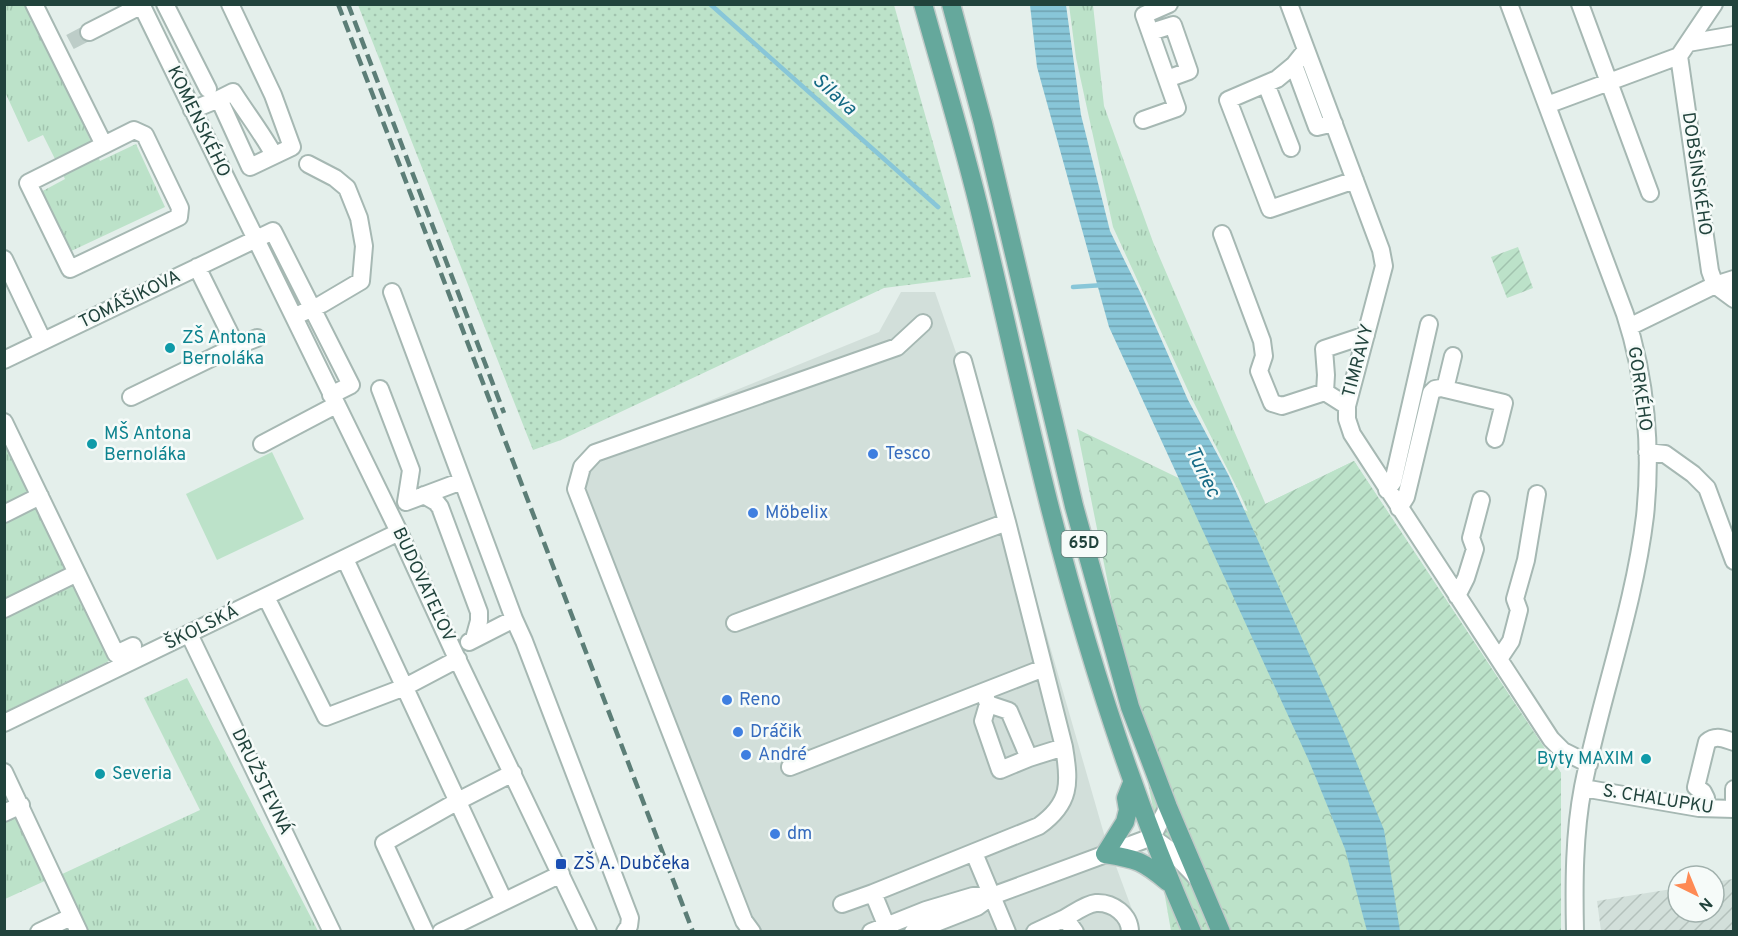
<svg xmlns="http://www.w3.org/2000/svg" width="1738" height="936" font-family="Overpass,sans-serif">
	<defs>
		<pattern id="industrial-furrows" width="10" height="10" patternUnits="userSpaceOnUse" patternTransform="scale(1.5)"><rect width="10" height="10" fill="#d2dfda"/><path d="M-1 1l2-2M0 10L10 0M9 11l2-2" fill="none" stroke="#b4c1bc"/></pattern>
		<pattern id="grass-dots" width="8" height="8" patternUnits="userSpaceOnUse" patternTransform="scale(1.5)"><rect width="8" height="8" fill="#bce2c9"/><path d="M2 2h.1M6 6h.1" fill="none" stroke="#a1c3ae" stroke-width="1.8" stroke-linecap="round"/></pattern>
		<pattern id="forest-crowns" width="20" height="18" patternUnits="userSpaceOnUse" patternTransform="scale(1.5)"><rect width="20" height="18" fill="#bce2c9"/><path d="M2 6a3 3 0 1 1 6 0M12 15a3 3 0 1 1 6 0" fill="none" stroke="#a1c3ae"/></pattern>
		<pattern id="park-tufts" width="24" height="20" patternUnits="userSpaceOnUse" patternTransform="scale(1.5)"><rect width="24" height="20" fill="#bce2c9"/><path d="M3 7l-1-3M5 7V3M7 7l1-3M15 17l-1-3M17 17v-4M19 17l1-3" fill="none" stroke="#a1c3ae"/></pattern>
		<pattern id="garden-furrows" width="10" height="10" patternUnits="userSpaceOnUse" patternTransform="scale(1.5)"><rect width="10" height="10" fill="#bce2c9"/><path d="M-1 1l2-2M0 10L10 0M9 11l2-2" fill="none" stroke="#a1c3ae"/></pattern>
		<pattern id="water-rules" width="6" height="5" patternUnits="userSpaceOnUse" patternTransform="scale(1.5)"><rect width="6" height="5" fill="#88c6d8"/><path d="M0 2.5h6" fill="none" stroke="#6fa2b0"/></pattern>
	</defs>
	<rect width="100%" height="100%" fill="#e4efeb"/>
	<!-- built -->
	<path fill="#d2dfda" d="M901,292H935L1011,511L1104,834L1140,931H742L574,465L593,448L879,332Z"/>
	<!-- industrial -->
	<path fill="url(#industrial-furrows)" d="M1733,879V931H1601L1597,901L1678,888V912H1714V882Z"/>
	<!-- grass -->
	<path fill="url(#grass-dots)" d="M358,5H894L971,277L884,288L561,440L533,450Z"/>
	<!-- forest -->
	<path fill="url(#forest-crowns)" d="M1077,429L1249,512L1354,461L1561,773V931H1171L1152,822L1153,808Z"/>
	<!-- park -->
	<path fill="url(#park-tufts)" d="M4,5H28L100,161L136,144L165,207L67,253L39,193L65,179L43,135L28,142L5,92Z
		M1069,5H1093L1104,106L1153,242L1293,568L1380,751L1400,931L1384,830L1372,789L1239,492L1191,397L1113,227L1076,58Z
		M4,441L109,661L5,712H4Z
		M187,678L318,931H87L60,875L200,810L144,698Z
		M16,816L47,880L5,899L4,821Z"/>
	<!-- garden -->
	<path fill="url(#garden-furrows)" d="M1518,247L1533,288L1507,298L1491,257Z
		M1354,461L1561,773V931H1400L1383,830L1249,512Z"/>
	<!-- pitch -->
	<path fill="#bce2c9" d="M272,452L304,519L217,560L186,494Z"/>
	<!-- water -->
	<path fill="url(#water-rules)" d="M1030,5H1066L1081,115L1110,231L1143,298L1188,400L1229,476L1345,734L1384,830L1400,931H1367L1345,849L1309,761L1109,327L1037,67Z"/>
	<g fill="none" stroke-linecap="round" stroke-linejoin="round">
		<!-- stream -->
		<path stroke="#88c6d8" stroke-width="4.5" d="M710,4L938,207
			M1073,287L1104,285"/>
		<!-- minor-tunnel -->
		<path stroke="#bdcdc8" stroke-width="16" stroke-dasharray="16 8" stroke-linecap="butt" d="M70,42L89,32"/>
		<!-- minor casing -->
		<g stroke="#a6b8b3" stroke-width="20">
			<path id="minor" d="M34,4L104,145
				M141,4L399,532L453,650L588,932
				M165,4L208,89
				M1289,4L1381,250L1384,266L1347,406V419L1352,434L1551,739L1563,751L1589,764
				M1509,4L1625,314C1646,378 1652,450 1645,516C1634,608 1601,696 1583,787C1574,834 1574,883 1575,932
				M1580,4L1650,193
				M1714,4L1679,56L1710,271L1715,285L1734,299
				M89,32L142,5
				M1151,32L1173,25L1189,71L1167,79
				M1688,43L1734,35
				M1306,50L1294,65L1277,79L1228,100L1270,209L1355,180
				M1294,65L1317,127L1334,123
				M1266,84L1291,148
				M219,99L233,92C247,114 262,133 274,155
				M1547,105L1679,56
				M192,110L219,99L250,167L292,147L273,95L230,4
				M1143,120L1177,108L1144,15L1169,4
				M134,130L145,135L180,208L179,217L70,269L28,183Z
				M1222,234L1262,341L1264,356L1259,371L1272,403L1282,406L1325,392L1347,406
				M4,259L43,341
				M392,292L514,619L524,641L630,918L629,926L625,932
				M302,313L322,304L361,281L364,246L359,218L347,188L335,178L308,164
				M1629,327L1715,285L1734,279
				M236,346L257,338
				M4,360L273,231L351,385L331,395
				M963,361L1007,522
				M380,389L411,470L406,502L462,481
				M1445,389L1453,356
				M1325,392L1326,375L1324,349L1366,335
				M131,397L236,346L197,267
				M4,422L116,654L133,646
				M262,444L336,405
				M1647,452L1665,454L1693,474L1707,488L1734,561
				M1387,490L1393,482L1429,324
				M424,495L436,502L440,507L479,612V621L474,639
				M1399,508L1406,497L1431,393L1435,389L1441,388L1504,403L1495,439
				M4,514L40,496
				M345,559L504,901
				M1457,596L1466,578L1475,549L1471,538L1481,500
				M266,597L326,717L405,687L458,659
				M4,609L77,573
				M735,623L1007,522L1064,747C1070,783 1071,803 1039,826L873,893
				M189,634L332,932
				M469,642L514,619
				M1499,659L1511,641L1519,610L1515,599L1526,560L1537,494
				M984,692L988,704L983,721L1000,770L1029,758L1064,747
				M988,704L1009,711L1029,758
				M4,723L399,532
				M790,767L1044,668
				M4,772L79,932
				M1583,788L1699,808L1734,809
				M1734,789V801
				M1704,808L1706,798L1703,792L1696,787L1707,742C1716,734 1724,739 1734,742
				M4,813L21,805
				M1152,837L1170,850L1198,879
				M1152,837L1168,807
				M974,853L1007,932
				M842,904L873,893L889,932
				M1065,918C1074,913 1086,904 1096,903C1113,902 1130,915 1130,932
				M39,932L71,917
				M425,932L384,843L458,801L513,773
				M441,932L561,874
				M752,932L744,921L576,489L582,467L595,453L897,347L923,323
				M871,932L926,910L973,896H992
				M913,932L977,907L992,896L1152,837
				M1035,932L1065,918L1075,932"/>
		</g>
		<!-- major casing -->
		<g stroke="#c1cac8" stroke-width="21">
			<path id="major" d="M923,4C943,76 965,148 982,220C1005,316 1026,413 1050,508C1087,653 1132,795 1192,932
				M951,4L983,123L1074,506L1130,707L1168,807L1221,932
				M1132,783L1126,798L1128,810L1125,822L1105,854C1137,859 1143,861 1168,882"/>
		</g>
		<!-- minor -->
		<use href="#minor" stroke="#fff" stroke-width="16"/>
		<!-- major -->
		<use href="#major" stroke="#65a89c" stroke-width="18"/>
		<!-- rail -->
		<path stroke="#5c7e77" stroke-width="4.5" stroke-dasharray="12 6" stroke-linecap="butt" d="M338,4L693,932
			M348,4L504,413"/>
	</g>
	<!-- markers -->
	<g fill="#0f9aa8" stroke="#f6fbf9" stroke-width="2">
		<circle cx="170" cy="348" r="6"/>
		<circle cx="92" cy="444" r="6"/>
		<circle cx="1646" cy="759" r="6"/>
		<circle cx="100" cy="774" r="6"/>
	</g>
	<g fill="#3f7fe0" stroke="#f6fbf9" stroke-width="2">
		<circle cx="873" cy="454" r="6"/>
		<circle cx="753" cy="513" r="6"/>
		<circle cx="727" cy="700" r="6"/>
		<circle cx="738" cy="732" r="6"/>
		<circle cx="746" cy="755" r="6"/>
		<circle cx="775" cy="834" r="6"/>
	</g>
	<rect fill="#1a4fb4" stroke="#f6fbf9" stroke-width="2" x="555" y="858" width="12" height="12" rx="3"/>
	<g text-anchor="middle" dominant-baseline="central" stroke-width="5" stroke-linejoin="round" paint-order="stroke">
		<!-- shield labels -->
		<rect fill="#f6fbf9" stroke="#617a75" stroke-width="1.5" x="1061.5" y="531" width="45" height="26" rx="4.5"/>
		<g font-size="16" font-weight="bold" fill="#21433c">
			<text x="1084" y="544">65D</text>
		</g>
		<!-- street labels -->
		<g font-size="18" fill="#21433c" stroke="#f6fbf9">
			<text transform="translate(198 122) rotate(64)">KOMENSKÉHO</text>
			<text transform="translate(1696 174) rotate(82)">DOBŠINSKÉHO</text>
			<text transform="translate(130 300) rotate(-26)">TOMÁŠIKOVA</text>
			<text transform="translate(1359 361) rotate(-75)">TIMRAVY</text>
			<text transform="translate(1639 389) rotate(82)">GORKÉHO</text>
			<text transform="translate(423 585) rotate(65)">BUDOVATEĽOV</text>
			<text transform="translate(202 628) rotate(-26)">ŠKOLSKÁ</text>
			<text transform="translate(261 782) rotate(64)">DRUŽSTEVNÁ</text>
			<text transform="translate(1658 800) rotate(9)">S. CHALUPKU</text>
		</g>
		<!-- culture labels -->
		<g font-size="18" fill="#0d838f" stroke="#f6fbf9" text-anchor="start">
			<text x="182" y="338">ZŠ Antona<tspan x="182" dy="21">Bernoláka</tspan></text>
			<text x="104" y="434">MŠ Antona<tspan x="104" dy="21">Bernoláka</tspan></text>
			<text x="1634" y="759" text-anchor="end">Byty MAXIM</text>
			<text x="112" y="774">Severia</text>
		</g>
		<!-- shop labels -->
		<g font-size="18" fill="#366cbe" stroke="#f6fbf9" text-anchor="start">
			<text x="885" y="454">Tesco</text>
			<text x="765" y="513">Möbelix</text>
			<text x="739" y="700">Reno</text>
			<text x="750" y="732">Dráčik</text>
			<text x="758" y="755">André</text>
			<text x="787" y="834">dm</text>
		</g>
		<!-- transit labels -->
		<g font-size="18" fill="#164399" stroke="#f6fbf9" text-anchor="start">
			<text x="573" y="864">ZŠ A. Dubčeka</text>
		</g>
		<!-- water labels -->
		<g font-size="20" font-style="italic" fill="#156a85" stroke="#f6fbf9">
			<text transform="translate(834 95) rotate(42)">Silava</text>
			<text transform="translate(1202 472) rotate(64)">Turiec</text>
		</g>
	</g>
	<!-- border -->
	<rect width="1738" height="936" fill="none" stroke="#21433c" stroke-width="12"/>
	<!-- north arrow -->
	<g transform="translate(1696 894) rotate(137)"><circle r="28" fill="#f6fbf9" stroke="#a1b1ad" stroke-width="1.5"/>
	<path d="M0-4.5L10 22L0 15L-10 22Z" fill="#fe8a54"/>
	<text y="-9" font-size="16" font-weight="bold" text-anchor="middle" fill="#21433c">N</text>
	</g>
</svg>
